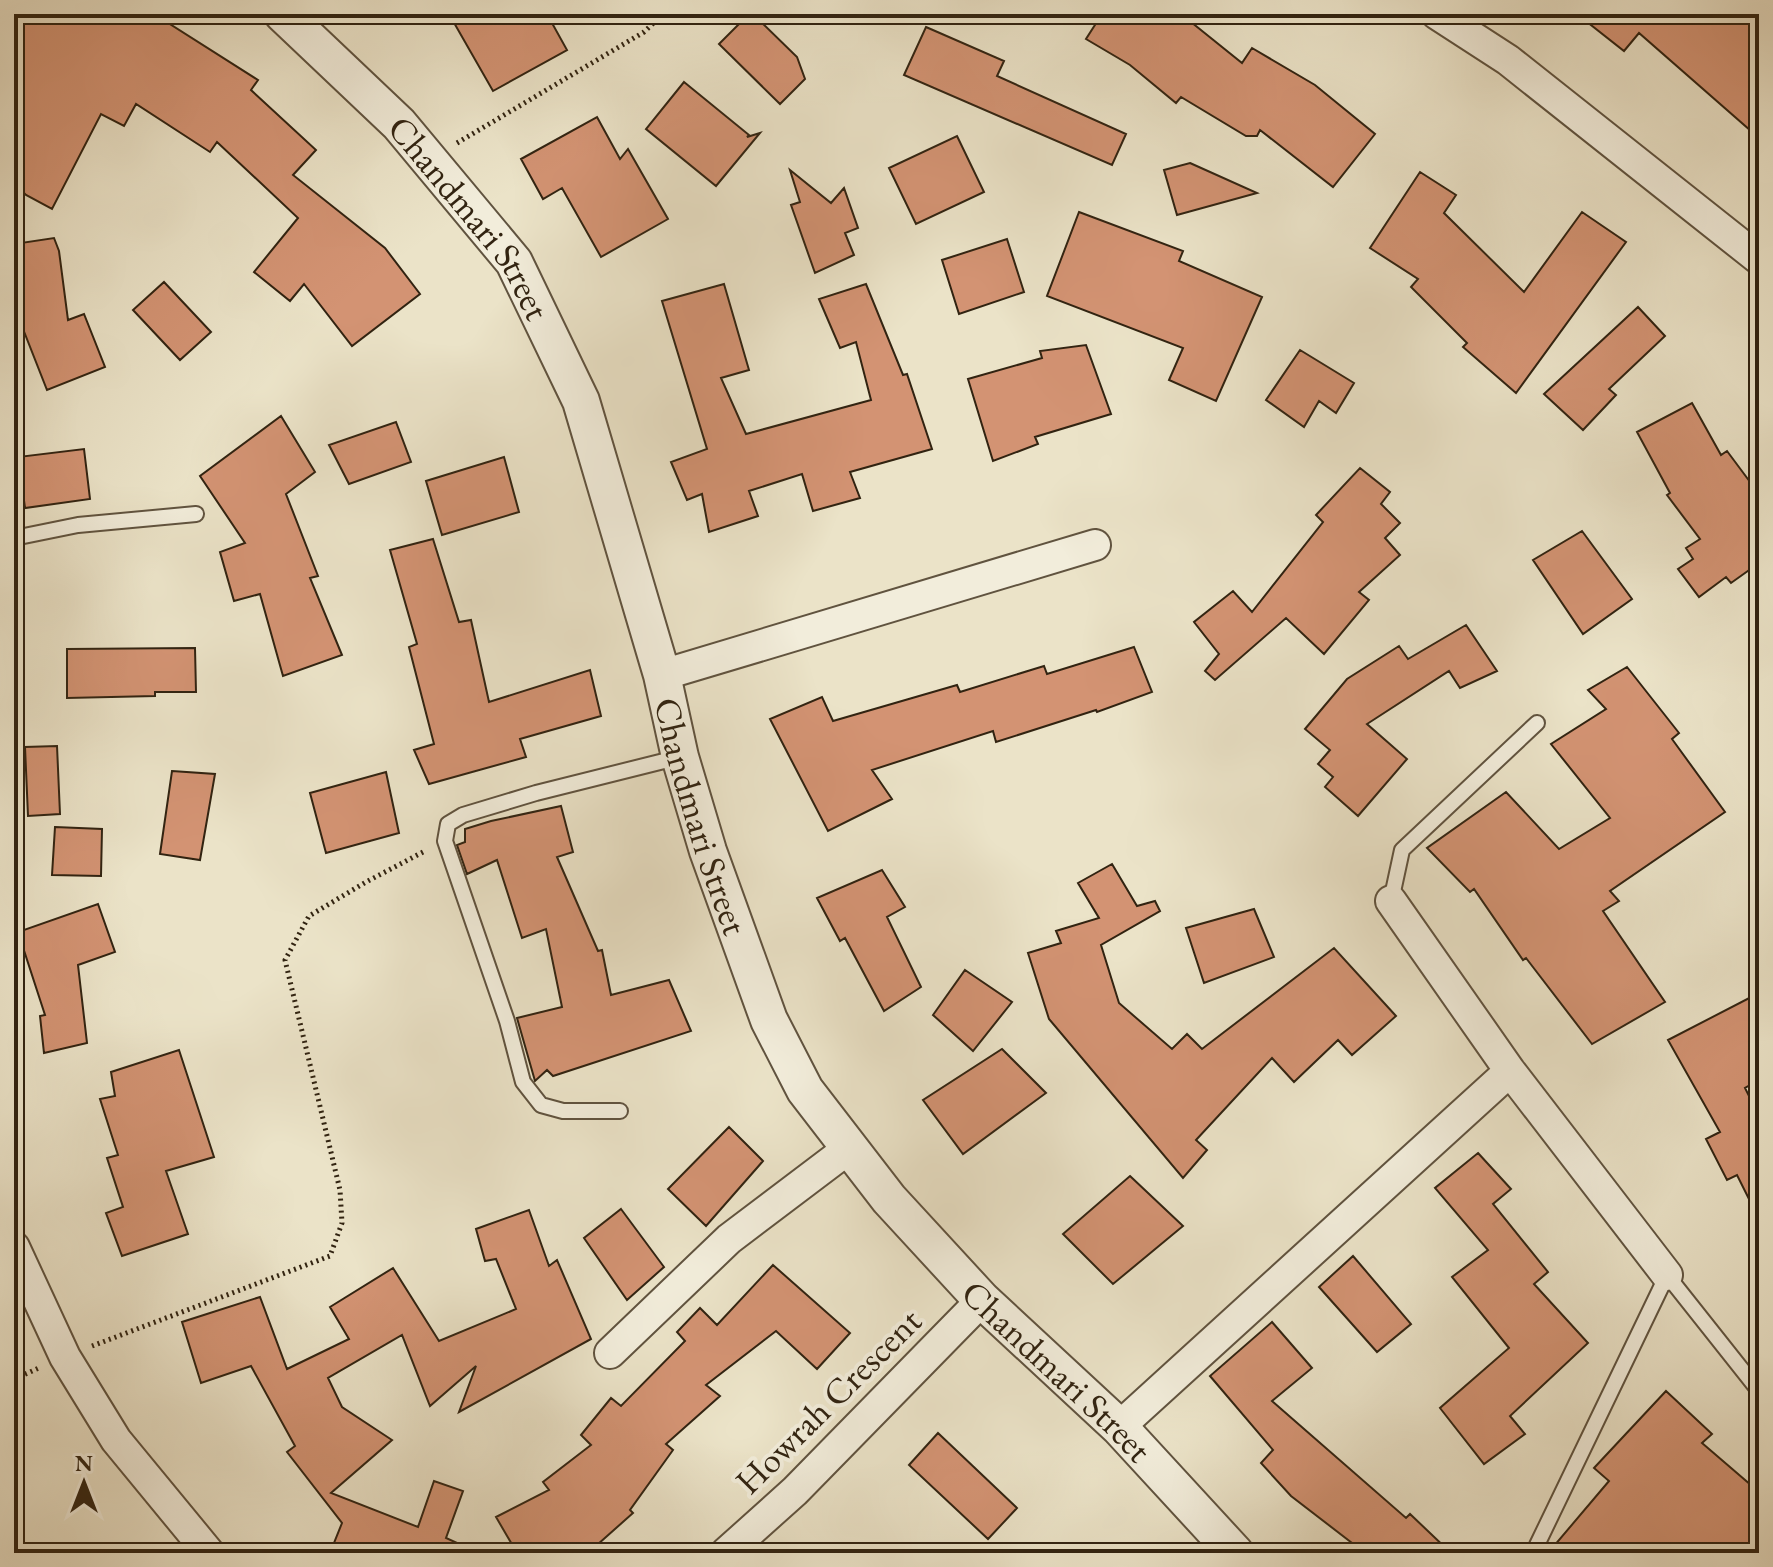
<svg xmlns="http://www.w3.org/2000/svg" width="1773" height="1567" font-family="'EB Garamond',serif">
	<rect width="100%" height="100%" fill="#ebe3c8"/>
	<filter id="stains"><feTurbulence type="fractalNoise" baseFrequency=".0025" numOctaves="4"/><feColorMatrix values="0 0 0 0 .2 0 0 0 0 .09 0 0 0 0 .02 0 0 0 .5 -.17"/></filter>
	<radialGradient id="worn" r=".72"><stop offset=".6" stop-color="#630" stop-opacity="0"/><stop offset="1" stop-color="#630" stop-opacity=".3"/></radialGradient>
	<!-- building -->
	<path fill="#d39373" stroke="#312311" stroke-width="2" d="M27,14H154L258,80L251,90L316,150L293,175L385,248L420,294L352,346L304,284L290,301L254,272L298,218L217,142L210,152L136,104L124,126L101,114L52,209L26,195L14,183V40Z
		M449,14H547L567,50L493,91Z
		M749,14H753L797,57L805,79L780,104L719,44Z
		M1102,14H1181L1242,63L1252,48L1315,85L1375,134L1333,187L1260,130L1257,136H1246L1181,97L1176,103L1130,65L1086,39Z
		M1577,14H1759V138L1639,33L1624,51Z
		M926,27L1004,61L997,76L1126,134L1112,165L904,75Z
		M684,82L749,135L747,137L760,133L716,186L646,129Z
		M597,117L620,159L628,149L668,219L601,257L562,188L543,199L521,159Z
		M957,136L984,192L916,224L889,168Z
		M1190,163L1257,193L1177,215L1164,170Z
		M790,170L831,203L844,188L858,228L845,233L854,255L815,273L791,205L800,202Z
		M1420,172L1456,195L1444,213L1524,292L1582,212L1626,242L1516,393L1463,347L1467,343L1411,287L1418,279L1370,248Z
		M1079,212L1183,251L1179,261L1262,297L1216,401L1169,380L1183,348L1047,296Z
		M54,238L59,251L68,320L84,314L105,367L47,390L14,306V244Z
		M1007,239L1024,292L959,314L942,260Z
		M164,282L211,332L180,360L133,310Z
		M724,284L749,370L721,378L746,434L871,400L856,342L840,348L819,299L866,284L903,375L907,374L932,449L850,472L860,498L813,511L802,474L749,491L758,516L709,532L702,494L687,500L671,462L707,449L662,301Z
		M1638,307L1665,336L1609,389L1616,395L1583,430L1544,394Z
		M1086,345L1111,414L1035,437L1038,444L993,461L968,379L1042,358L1040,351Z
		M1300,350L1354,383L1336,413L1319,401L1304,427L1266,400Z
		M1692,403L1721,455L1727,451L1759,494V563L1731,583L1726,577L1699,597L1678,569L1693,559L1686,548L1700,539L1667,495L1670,493L1637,432Z
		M281,416L315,472L286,494L318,576L310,578L342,655L283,676L260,594L234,601L220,552L245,543L200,476Z
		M396,422L411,462L349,484L329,445Z
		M84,449L90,499L25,508L18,457Z
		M504,457L519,512L442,535L426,481Z
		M1360,468L1390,492L1381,504L1400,523L1385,538L1400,555L1359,592L1369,600L1324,654L1286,618L1215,680L1205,671L1219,654L1194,622L1233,591L1252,612L1323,522L1316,515Z
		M1582,531L1632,599L1583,634L1533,560Z
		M433,539L459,622L471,620L489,702L590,670L601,716L520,739L526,757L429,784L414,750L434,744L409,647L417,644L390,550Z
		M1466,625L1497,671L1460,688L1449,671L1367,724L1407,759L1358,816L1325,787L1333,777L1318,764L1330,750L1305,729L1347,679L1399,646L1408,659Z
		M1134,647L1152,692L1097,712L1096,710L996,742L993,731L872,770L892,799L828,831L770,719L822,697L833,721L957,685L960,692L1044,666L1047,674Z
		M195,648L196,692H155V696L67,698V649Z
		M1627,667L1679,733L1672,739L1725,812L1610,891L1619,901L1603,911L1665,1002L1592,1044L1526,958L1523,960L1474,889L1470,892L1427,848L1506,792L1559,849L1610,818L1551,744L1606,709L1588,690Z
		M57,746L60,814L28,816L25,747Z
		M172,771L215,774L200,860L160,854Z
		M386,772L399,833L326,853L310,793Z
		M561,806L573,852L557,857L598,951L602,950L611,995L669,980L691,1031L553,1076L547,1070L535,1081L517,1018L562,1007L546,929L522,938L497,860L467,874L457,845L465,842V829L491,821Z
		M55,827L102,829L101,876L52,875Z
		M1112,864L1137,906L1155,901L1160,911L1101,945L1119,1003L1172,1049L1187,1034L1202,1049L1334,948L1396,1016L1352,1055L1338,1040L1294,1082L1272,1058L1196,1140L1207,1150L1183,1178L1049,1019L1028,953L1061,943L1056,931L1099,918L1078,883Z
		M882,870L905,907L887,917L921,987L884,1011L845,938L840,941L817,898Z
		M98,904L115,952L78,965L87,1043L44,1053L40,1016L45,1015L18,932Z
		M1254,909L1274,957L1204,983L1186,928Z
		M965,970L1012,1002L973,1051L933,1015Z
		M1759,993V1080L1745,1088L1759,1116V1219L1737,1175L1727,1180L1706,1139L1720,1132L1668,1040Z
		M1002,1049L1046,1093L963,1154L923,1100Z
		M179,1050L214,1157L166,1171L188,1234L122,1256L106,1213L123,1207L107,1158L118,1155L100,1099L115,1096L111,1072Z
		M729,1127L763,1161L706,1226L668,1189Z
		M1478,1153L1511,1189L1493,1204L1548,1272L1534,1284L1588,1343L1510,1416L1525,1434L1484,1464L1440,1408L1509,1348L1452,1277L1488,1250L1435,1188Z
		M1130,1176L1183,1226L1113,1284L1063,1234Z
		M621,1209L664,1267L627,1300L584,1238Z
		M529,1210L549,1266L557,1260L591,1339L459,1412L476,1366L430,1406L402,1335L328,1378L342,1407L392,1440L331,1493L418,1527L434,1481L463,1491L446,1538L479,1553H330L342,1523L287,1452L295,1446L251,1366L201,1383L182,1322L260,1297L287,1369L349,1339L330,1307L393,1268L439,1341L516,1309L496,1259L485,1261L476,1229Z
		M1353,1256L1411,1324L1377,1352L1319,1287Z
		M773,1265L850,1333L817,1369L776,1331L706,1385L720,1396L666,1444L673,1450L630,1510L633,1513L588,1553H517L496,1517L549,1490L543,1482L591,1445L581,1435L611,1398L621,1406L685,1341L677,1332L700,1308L717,1325Z
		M1272,1322L1312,1368L1272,1401L1406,1518L1410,1514L1451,1553H1365L1291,1496L1261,1463L1273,1450L1210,1376Z
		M1666,1391L1712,1434L1702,1443L1759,1492V1553H1548L1609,1481L1594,1468Z
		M938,1433L1017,1508L988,1539L909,1465Z"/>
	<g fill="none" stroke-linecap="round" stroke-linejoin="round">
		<!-- service casing -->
		<g stroke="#60533f" stroke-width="18">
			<path id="service" d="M14,538L78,525L196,514
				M1391,901L1402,850L1537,723
				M620,1111H563L541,1105L523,1082L507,1021L445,841L448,824L463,815L536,793L680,757
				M1537,1545L1667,1275L1759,1391"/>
		</g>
		<!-- minor casing -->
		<g stroke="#60533f" stroke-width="34">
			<path id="minor" d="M1437,14L1508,60L1759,259
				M662,675L1095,545
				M1391,901L1510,1071L1667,1275
				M14,1247L65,1357L116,1440L209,1553
				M610,1353L729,1239L848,1149
				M1119,1427L1510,1071
				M726,1553L795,1491L982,1300"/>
		</g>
		<!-- tertiary casing -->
		<g stroke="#60533f" stroke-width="40">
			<g id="tertiary">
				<path id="s1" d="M283,14L399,124L514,262L581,401L662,675L680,757L708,851L769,1020L805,1090L889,1199L982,1300L1119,1427L1235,1553"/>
			</g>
		</g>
		<!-- path -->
		<path stroke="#312311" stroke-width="5" stroke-dasharray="2 4" stroke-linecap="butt" d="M457,143L644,32L663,14
			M92,1346L330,1256L342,1223L340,1190L285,960L309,916L366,882L425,851
			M14,1379L39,1368"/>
		<!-- service -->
		<use href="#service" stroke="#f2eddb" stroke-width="14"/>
		<!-- minor -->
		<use href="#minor" stroke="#f2eddb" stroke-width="30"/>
		<!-- tertiary -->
		<use href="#tertiary" stroke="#f2eddb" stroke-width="36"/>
	</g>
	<g text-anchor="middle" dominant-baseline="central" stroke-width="8" stroke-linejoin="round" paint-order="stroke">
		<!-- street labels -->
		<g font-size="36" fill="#312311" stroke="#f2eddb">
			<text stroke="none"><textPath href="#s1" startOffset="278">Chandmari Street</textPath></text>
			<text stroke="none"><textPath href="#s1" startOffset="926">Chandmari Street</textPath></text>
			<text stroke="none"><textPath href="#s1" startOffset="1598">Chandmari Street</textPath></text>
			<text transform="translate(828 1401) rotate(-45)">Howrah Crescent</text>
		</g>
	</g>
	<!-- margin -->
	<rect width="1773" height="1567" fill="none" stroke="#ebe3c8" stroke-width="48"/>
	<rect x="16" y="16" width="1741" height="1535" fill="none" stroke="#312311" stroke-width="4"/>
	<rect x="24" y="24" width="1725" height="1519" fill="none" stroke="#312311" stroke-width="2"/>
	<!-- north arrow -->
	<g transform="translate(84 1483)" stroke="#f2eddb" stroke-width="6" paint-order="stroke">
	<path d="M0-6L14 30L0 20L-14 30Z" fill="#312311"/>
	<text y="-12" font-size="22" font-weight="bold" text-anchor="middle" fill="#312311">N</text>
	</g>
	<rect width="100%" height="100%" filter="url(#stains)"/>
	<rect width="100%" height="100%" fill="url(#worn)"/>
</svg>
